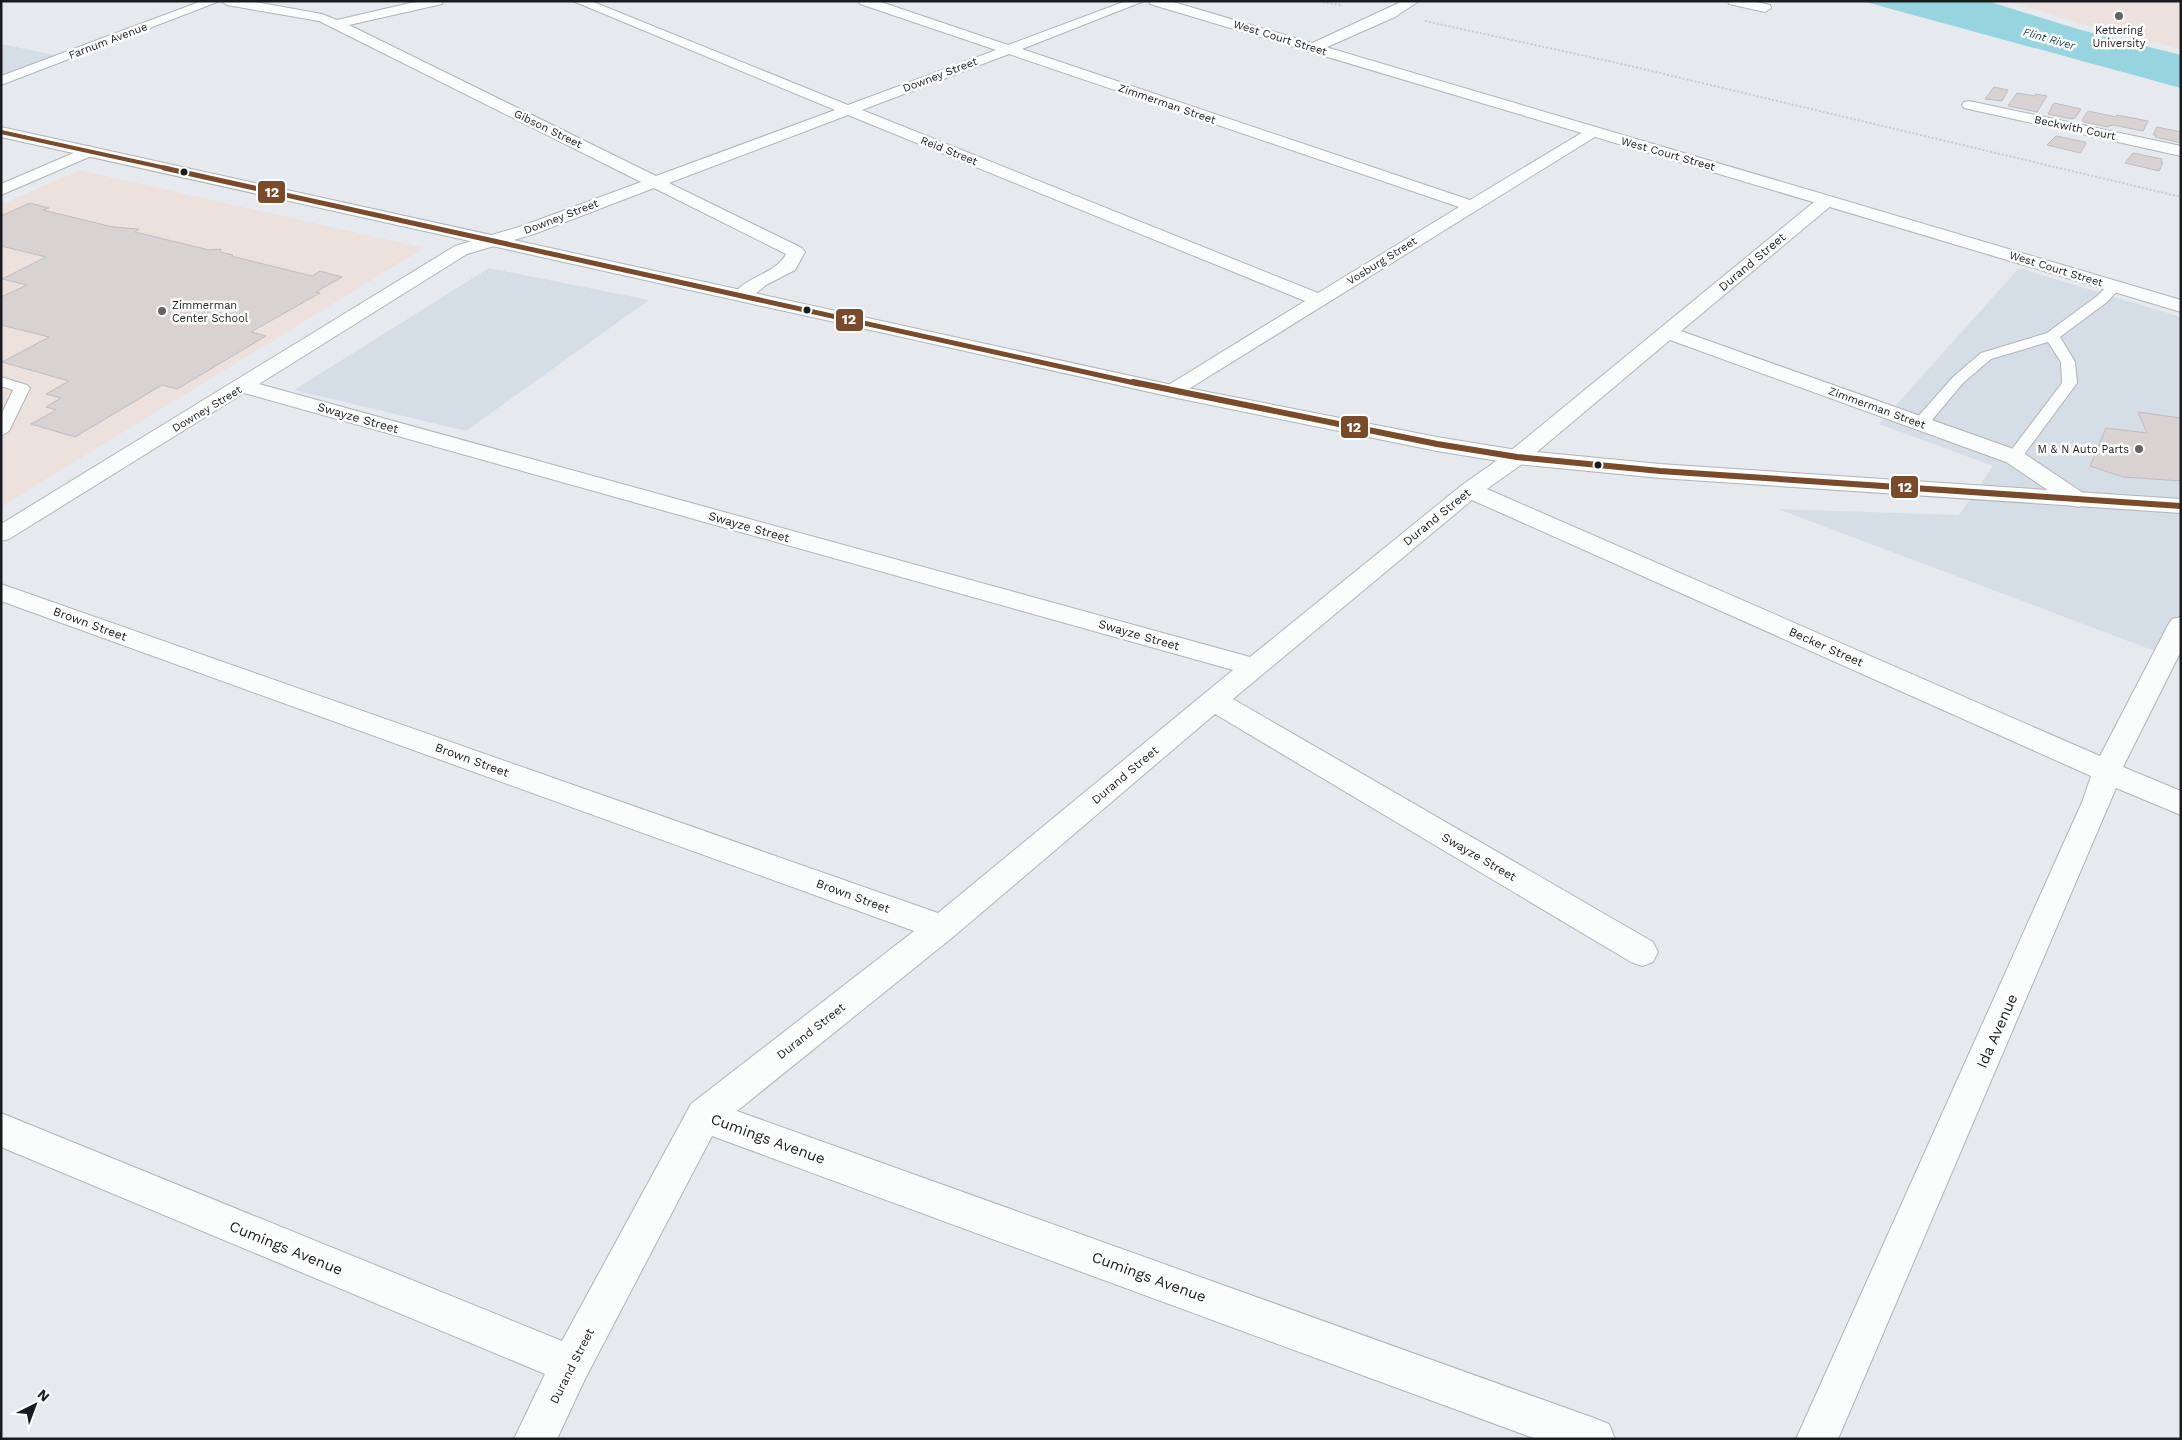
<svg xmlns="http://www.w3.org/2000/svg" width="2182" height="1440" font-family="'Work Sans',sans-serif">
	<rect width="100%" height="100%" fill="#e6eaee"/>
	<!-- built -->
	<path fill="#d5dee7" d="M1,44L60,56L1,77Z
		M489,268L649,300L466,431L294,390Z
		M2019,268L2181,317V661L1778,509L1959,515L1993,466L1879,424Z"/>
	<!-- education -->
	<path fill="#ede1de" d="M2009,1H2181V49L2105,31Z
		M79,170L424,248L1,507V205Z"/>
	<!-- water -->
	<path fill="#96d4e0" d="M1862,1H1987L2081,30L2181,55V88Z"/>
	<!-- building -->
	<path fill="#d9d2d3" stroke="#bdbdbf" d="M1994,87L2008,90L2002,101L1985,99Z
		M2017,93L2035,96L2036,94L2047,96L2037,112L2008,106Z
		M2054,103L2081,109L2075,118L2071,119L2048,114Z
		M2088,111L2116,117L2117,115L2148,121L2143,131L2113,125L2107,127L2084,122L2082,120Z
		M2157,127L2181,132V143L2155,137L2156,135H2153Z
		M2056,136L2085,142L2086,144L2080,153L2047,145Z
		M2133,153L2162,159L2161,162L2163,163L2159,171L2125,163Z
		M30,203L49,208L43,210L113,227L139,229L135,232L209,250L221,249L220,252L233,255L231,256L312,276L320,271L342,277L316,292L320,293L251,332L266,336L177,389L162,385L75,437L31,424L56,410L46,407L61,398L46,394L69,381L2,362L49,337L1,325V297L27,285L2,279L46,257L1,246V216Z
		M2138,412L2181,418V481L2123,477L2090,466L2106,428L2147,433Z"/>
	<g fill="none" stroke-linecap="round" stroke-linejoin="round">
		<!-- lane casing -->
		<g stroke="#b0b4b6" stroke-width="2">
			<path id="lane" d="M2114,283L2121,287L2107,302L2060,337L2075,362L2077,383L2020,460H2008L2006,457L2062,383L2061,362L2048,342L1991,359L1963,383L1927,426H1915L1913,423L1915,420L1953,377L1981,353L2047,333L2097,296L2109,284Z
				M1,377L27,385L30,388L9,431L1,436V415L13,390L1,386Z"/>
		</g>
		<!-- street casing -->
		<g stroke="#b0b4b6" stroke-width="2">
			<path id="street" d="M202,1H220L1,85V76Z
				M221,1H250L322,14L337,20L419,1H443L442,4L349,25L656,176L835,110L573,1H591L848,105L996,50L860,4L859,1H878L1008,45L1126,1H1144L1022,49L1470,200L1588,129H1598L1601,132L1598,135L1179,395L1172,397L1165,395L1162,391L1165,387L1305,301L848,115L669,183L802,248L805,252L795,270L766,285L749,299H735L733,295C746,276 776,274 786,254L654,188L534,234L467,254L259,384L1250,657L1462,485L1509,452L1820,197H1832L1834,201L1832,205L1681,331L2022,452L2086,495L2090,500L2086,505L2078,507L2070,505L2006,462L1670,340L1525,462L1487,489L2100,756L2168,625L2172,619L2181,617V651L2123,767L2181,791V815L2116,788L1838,1439H1796L2083,800L2091,776L1472,500L1233,699L1653,942L1658,952L1653,962L1642,966L1631,962L1215,714L953,937L737,1111L1594,1418L1609,1424L1615,1439H1536L712,1136L585,1379L557,1439H514L545,1374L1,1147V1113L562,1341L691,1104L914,931L1,601V584L938,913L1233,670L244,393L9,539L1,541V524L455,246L522,226L641,182L319,21L227,5ZM1009,54L1459,207L1318,293L862,110Z
				M1403,1H1419L1395,17L1318,51L1313,52L1306,48L1308,45Z
				M1728,1H1752L1770,5L1771,8L1765,12L1729,4Z
				M1969,101L2181,146V156L1964,108L1962,105L1964,102Z
				M90,146L98,151L96,154L1,195V184Z"/>
		</g>
		<!-- secondary casing -->
		<g stroke="#b0b4b6" stroke-width="2">
			<path id="secondary" d="M1149,1H1170L2181,300V312L1150,4Z"/>
		</g>
		<!-- primary casing -->
		<g stroke="#b0b4b6" stroke-width="2">
			<path id="primary" d="M1,127L1172,385L1437,437L1517,450L1660,464L2181,499V513L1660,478L1517,464L1437,451L1172,397L1,137Z"/>
		</g>
		<!-- path -->
		<path stroke="#c9cbcc" stroke-width="2" stroke-dasharray="2 2" stroke-linecap="butt" d="M1319,1L1343,6
			M1425,21L1622,64L2181,197"/>
		<!-- lane -->
		<use href="#lane" fill="#fbfcfc" fill-rule="evenodd"/>
		<!-- street -->
		<use href="#street" fill="#fbfcfc" fill-rule="evenodd"/>
		<!-- secondary -->
		<use href="#secondary" fill="#fbfcfc" fill-rule="evenodd"/>
		<!-- primary -->
		<use href="#primary" fill="#fbfcfc" fill-rule="evenodd"/>
		<!-- bus-1-far2 casing -->
		<g stroke="#fff" stroke-width="5.5">
			<path id="bus-1-far2" d="M1,132L170,169"/>
		</g>
		<!-- bus-1-far1 casing -->
		<g stroke="#fff" stroke-width="8">
			<path id="bus-1-far1" d="M164,168L1139,384"/>
		</g>
		<!-- bus-1 casing -->
		<g stroke="#fff" stroke-width="9">
			<path id="bus-1" d="M1133,382L1437,444L1517,457L1660,471L2181,506"/>
		</g>
		<!-- bus-1-far2 -->
		<use href="#bus-1-far2" stroke="#7a4b2a" stroke-width="4"/>
		<!-- bus-1-far1 -->
		<use href="#bus-1-far1" stroke="#7a4b2a" stroke-width="5"/>
		<!-- bus-1 -->
		<use href="#bus-1" stroke="#7a4b2a" stroke-width="6"/>
	</g>
	<!-- markers -->
	<g fill="#616367" stroke="#fff" stroke-width="2">
		<circle cx="2119" cy="16" r="5"/>
		<circle cx="162" cy="311" r="5"/>
		<circle cx="2139" cy="449" r="5"/>
	</g>
	<g fill="#191b1e" stroke="#fff" stroke-width="2">
		<circle cx="184" cy="172" r="4.5"/>
		<circle cx="807" cy="310" r="4.5"/>
		<circle cx="1598" cy="465" r="4.5"/>
	</g>
	<g text-anchor="middle" dominant-baseline="central" stroke-width="5" stroke-linejoin="round" paint-order="stroke">
		<!-- far-poi labels -->
		<g font-size="11" fill="#191b1e" stroke="#fff">
			<text x="2119" y="30">Kettering<tspan x="2119" dy="13">University</tspan></text>
			<text x="172" y="305" text-anchor="start">Zimmerman<tspan x="172" dy="13">Center School</tspan></text>
			<text x="2129" y="449" text-anchor="end">M &amp; N Auto Parts</text>
		</g>
		<!-- far-street labels -->
		<g font-size="11" fill="#191b1e" stroke="#fff">
			<text transform="translate(1280 38) rotate(17)">West Court Street</text>
			<text transform="translate(108 41) rotate(-21)">Farnum Avenue</text>
			<text transform="translate(940 75) rotate(-21)">Downey Street</text>
			<text transform="translate(1167 104) rotate(19)">Zimmerman Street</text>
			<text transform="translate(2075 128) rotate(12)">Beckwith Court</text>
			<text transform="translate(548 129) rotate(26)">Gibson Street</text>
			<text transform="translate(949 151) rotate(22)">Reid Street</text>
			<text transform="translate(1668 154) rotate(16)">West Court Street</text>
			<text transform="translate(561 217) rotate(-21)">Downey Street</text>
			<text transform="translate(1382 261) rotate(-32)">Vosburg Street</text>
			<text transform="translate(2056 269) rotate(17)">West Court Street</text>
			<text transform="translate(1877 408) rotate(20)">Zimmerman Street</text>
			<text transform="translate(207 409) rotate(-31)">Downey Street</text>
		</g>
		<!-- far-water labels -->
		<g font-size="11" font-style="italic" fill="#163f46" stroke="#fff">
			<text transform="translate(2049 39) rotate(16)">Flint River</text>
		</g>
		<!-- street labels -->
		<g font-size="12" fill="#191b1e" stroke="#fff">
			<text transform="translate(1752 262) rotate(-40)">Durand Street</text>
			<text transform="translate(358 418) rotate(16)">Swayze Street</text>
			<text transform="translate(1437 517) rotate(-39)">Durand Street</text>
			<text transform="translate(749 527) rotate(16)">Swayze Street</text>
			<text transform="translate(90 624) rotate(20)">Brown Street</text>
			<text transform="translate(1139 635) rotate(16)">Swayze Street</text>
			<text transform="translate(1826 647) rotate(24)">Becker Street</text>
			<text transform="translate(472 760) rotate(20)">Brown Street</text>
			<text transform="translate(1125 775) rotate(-40)">Durand Street</text>
			<text transform="translate(1479 857) rotate(30)">Swayze Street</text>
			<text transform="translate(853 896) rotate(20)">Brown Street</text>
			<text transform="translate(811 1031) rotate(-38)">Durand Street</text>
			<text transform="translate(572 1366) rotate(-63)">Durand Street</text>
		</g>
		<!-- near-street labels -->
		<g font-size="15" fill="#191b1e" stroke="#fff">
			<text transform="translate(1997 1031) rotate(-66)">Ida Avenue</text>
			<text transform="translate(768 1139) rotate(20)">Cumings Avenue</text>
			<text transform="translate(286 1248) rotate(22)">Cumings Avenue</text>
			<text transform="translate(1149 1277) rotate(20)">Cumings Avenue</text>
		</g>
	</g>
	<g stroke="#fff" stroke-width="2">
		<rect x="257" y="180" width="29" height="24" rx="5" fill="#7a4b2a"/>
		<rect x="835" y="308" width="29" height="24" rx="5" fill="#7a4b2a"/>
		<rect x="1340" y="415" width="29" height="24" rx="5" fill="#7a4b2a"/>
		<rect x="1890" y="475" width="29" height="24" rx="5" fill="#7a4b2a"/>
	</g>
	<g font-size="14" text-anchor="middle" font-weight="bold" fill="#fff">
		<text x="272" y="197">12</text>
		<text x="849" y="324">12</text>
		<text x="1354" y="432">12</text>
		<text x="1905" y="492">12</text>
	</g>
	<!-- border -->
	<rect width="2182" height="1440" fill="none" stroke="#191b1e" stroke-width="5"/>
	<!-- north arrow -->
	<g transform="translate(35 1405) rotate(42)" stroke="#ffffff" stroke-width="4" paint-order="stroke">
	<path d="M0-4L9 19L0 12L-9 19Z" fill="#191b1e"/>
	<text y="-8" font-size="14" font-weight="bold" text-anchor="middle" fill="#191b1e">N</text>
	</g>
</svg>
